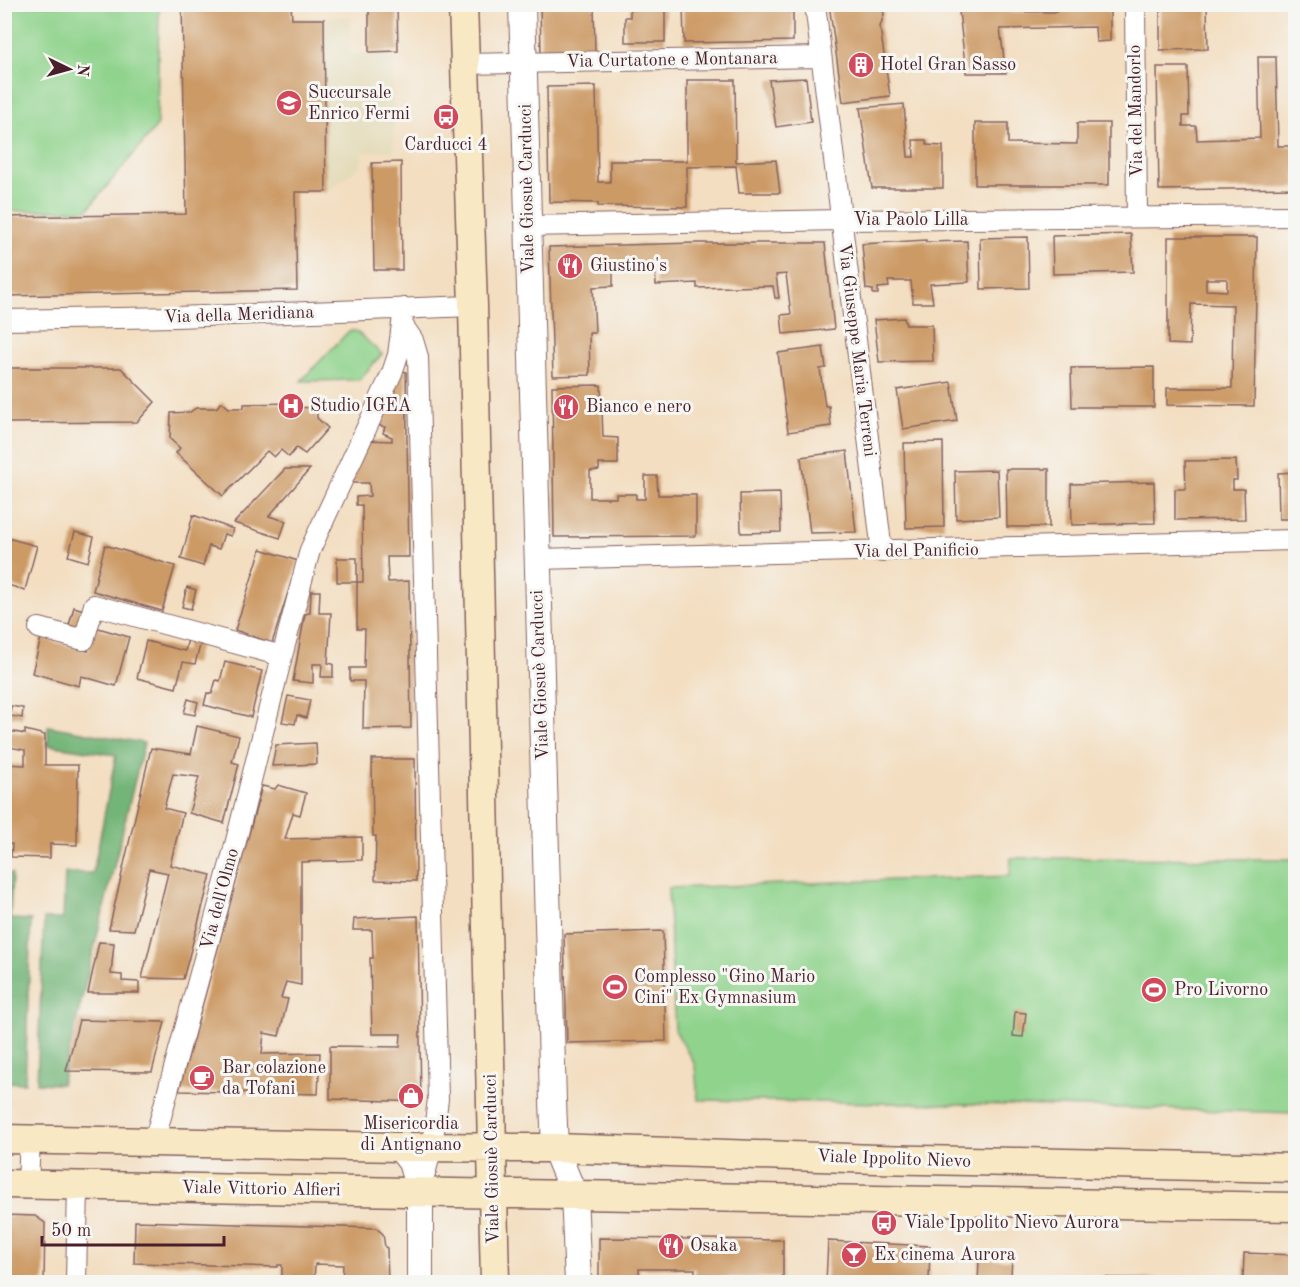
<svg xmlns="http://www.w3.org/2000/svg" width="1300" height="1287" font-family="'Old Standard TT',serif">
	<rect width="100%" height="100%" fill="#f6f6f2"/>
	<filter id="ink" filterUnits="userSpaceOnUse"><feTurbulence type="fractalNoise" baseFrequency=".0167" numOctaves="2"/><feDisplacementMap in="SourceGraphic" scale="12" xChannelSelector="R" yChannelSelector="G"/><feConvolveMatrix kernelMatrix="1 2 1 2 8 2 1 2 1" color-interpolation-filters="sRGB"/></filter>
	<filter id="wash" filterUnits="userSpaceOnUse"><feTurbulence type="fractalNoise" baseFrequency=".008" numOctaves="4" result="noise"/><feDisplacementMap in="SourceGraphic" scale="24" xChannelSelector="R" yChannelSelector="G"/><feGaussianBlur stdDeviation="1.35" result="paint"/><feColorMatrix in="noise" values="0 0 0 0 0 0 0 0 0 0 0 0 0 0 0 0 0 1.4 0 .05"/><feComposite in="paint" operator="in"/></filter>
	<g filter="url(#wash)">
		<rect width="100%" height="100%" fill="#f3dec1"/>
		<!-- built -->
		<path fill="#e4dbba" d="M182,5H291L292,19L350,17V54L393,53L394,151L362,152L361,166L326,192H295L297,290L187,292Z"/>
		<!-- green -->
		<path fill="#8fd38c" stroke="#6c795c" stroke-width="1.5" d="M4,5H159L157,126L87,210L5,211Z
			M349,331H356L382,354L359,380L301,381Z
			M1011,858L1295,859V1113L1015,1105L698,1100L695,1065L675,1030L668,888L1010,876Z"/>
		<!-- forest -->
		<path fill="#73b578" stroke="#5e6a52" stroke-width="1.5" d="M48,726L144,743L61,1084L37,1083L44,919H63L65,873H93L116,755L48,745Z
			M5,874H12L10,919L31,920L25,1083L5,1082Z"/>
		<g id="blocks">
			<!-- building -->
			<path fill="#cc9a65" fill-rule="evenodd" d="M182,4H291L292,19H324L326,192H295L297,290L4,296V217L186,214Z
				M369,4H397L398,51L369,52Z
				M540,4H594L595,54L541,56Z
				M630,4H665V42H625V17H630Z
				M683,4H793V41L684,43Z
				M829,4H882L884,14L880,27L890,96L843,102Z
				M1056,4H1110V41L1096,42L1095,27L1000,29L1006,73H966L959,11L1056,12Z
				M1160,4H1207L1208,49L1160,50Z
				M1258,57H1276L1278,146H1296V188L1159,190L1157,67H1188L1189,116H1183V126H1196L1197,140L1260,138Z
				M806,78L811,122L776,127L769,80Z
				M687,80H735L736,162L776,160L780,193H739L736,166L687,167V207L598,206V203L549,202L547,87L596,86L598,182H610V161H687Z
				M904,104L908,157H914L913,140H926L927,145L943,146V188H872L860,108Z
				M975,123H1008V143L1077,144V123H1109V185H975Z
				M401,162L402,270H374L372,163Z
				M1131,234L1133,272L1053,274L1052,236Z
				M1028,237L1029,288L981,289L980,238Z
				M1168,237H1257L1254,406L1167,405V388H1232L1233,305L1191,304L1190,345L1168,344ZM1206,279H1227V291L1206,290Z
				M926,240V242L967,241L969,282L930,284L933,303H913L911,281H888L889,287L878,288V294H873V290L866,289L862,244Z
				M696,243H825L834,329L783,334L781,315L791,314L786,274L776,275L779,298H775L773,286L697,288V283L656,285L655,265L613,266V286L593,287L595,333H589L590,375L553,376L549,247Z
				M904,318L906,325H932L933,361L879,362L874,320Z
				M823,347L826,368L820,369L825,406H829L831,426L788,432L778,353Z
				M1154,367V407H1072L1071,368Z
				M4,368H121L155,402L137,422L4,423Z
				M400,370L406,372L409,557H387L388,582L409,581L411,728L363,729L364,681H350V668H364L365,629H357V582H363L362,505H356V497L370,496L369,483H348L366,440L392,441V437L383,433L385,427L373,424Z
				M951,382L957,421L903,429L897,390Z
				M601,385L603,437L618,438V464H599V470L590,471V498H616V494H636V499H645V476H657L658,495H696V536L554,537L552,386Z
				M222,402L229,408H244V404L291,403V407L317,408V418L328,428L305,454L296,448L289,457L281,450L274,457L267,451L223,496L176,453L180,448L170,439L171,413L190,412L196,408H216Z
				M943,442L944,527L906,528L904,443Z
				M847,451L856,532L810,533L801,457Z
				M1236,460L1237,480H1233V489H1244L1245,519L1175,520V489H1186L1185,461Z
				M285,469H310L269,516L286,521L280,538L234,523Z
				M1006,469H1049V527H1007Z
				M997,470L999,517L956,519L955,471Z
				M1296,472V519H1279L1278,473Z
				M1154,482L1155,523L1072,525L1071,484Z
				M780,493L781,532L741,533L740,494Z
				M193,515L233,529L231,536L224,534L219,549L209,546L203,566L181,559Z
				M75,532L94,537L88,562L68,556Z
				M4,537L37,546L25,590L4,584Z
				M105,545L175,566L162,611L93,591Z
				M261,549L298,561L272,643L235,630Z
				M337,558H357V582H337Z
				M187,587L196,590L191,609L182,607Z
				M311,591H320L319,613H331L328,663L333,664V677H321L322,664H313V683L293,681L305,614L310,613Z
				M74,607L87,611L81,629L69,625Z
				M95,627L129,637L116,686L81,676L79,686L32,673L41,638L88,651Z
				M188,639L201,642L195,664L183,662L176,688L137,678L146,641L185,651Z
				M225,662L262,671L251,717L204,705L207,693L212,694L216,680L220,681Z
				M288,696L310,700L306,718L297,715L295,724L282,722Z
				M188,699L198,702L195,715L184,713Z
				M11,706L23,708L22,718L10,716Z
				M197,726L239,736L232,762L239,764L224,823L189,813L199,777L173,774L164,808L183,813L170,865L211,875L183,979L142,978L168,873L149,869L134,930L109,929L151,748L191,754Z
				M4,730L25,734V730L45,735V765H78L77,845L50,844V858L11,857L12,844H4V764L25,765V750L4,746Z
				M316,743L317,764L272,766L276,745Z
				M372,759H415L416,881L375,880L376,836H373Z
				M278,785L306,793L300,815L293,813L285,839L362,837V860L301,862V985L286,982L281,998L288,999L279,1036L264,1033L262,1054L320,1053L318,1094L179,1091L262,786L275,789Z
				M418,916L421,1102L330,1099V1046L400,1047L401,1034H372L370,958H373L372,930H353L354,919Z
				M663,931L666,1041L567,1043L564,934Z
				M99,942L114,943L111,974L122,975V981L139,982V993H88Z
				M1015,1012L1026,1013L1023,1037L1013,1036Z
				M79,1020L165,1022L152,1072L66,1071Z
				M4,1215L35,1216L45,1223L44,1282H4Z
				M135,1221L376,1228L383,1234L385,1247L387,1248L388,1282H342L343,1265L315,1264L314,1282H294V1277H282V1265H278V1267L134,1263Z
				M599,1238L783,1240V1278L695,1277V1269H639L640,1282H599Z
				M828,1241L930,1246L929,1282H826Z
				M1244,1253L1296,1255V1282H1243Z
				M979,1259L1012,1260L1011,1275L1157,1279V1282H978Z"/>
		</g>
	</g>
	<g filter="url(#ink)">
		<use href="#blocks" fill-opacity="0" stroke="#856260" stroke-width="1.5"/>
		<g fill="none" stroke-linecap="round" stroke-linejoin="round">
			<!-- minor casing -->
			<g stroke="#856260" stroke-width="22">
				<path id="minor" d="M815,4L882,552
					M1135,4L1137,217
					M464,64L821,57
					M527,226L840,220L1296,216
					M4,320L176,317L473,306
					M402,324L413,340L418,357L438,1099L432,1147L420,1193
					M537,559L1296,540
					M39,628L84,640L94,605L282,656
					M154,1142L234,849L282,656L310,550L392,373L398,355L404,308
					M28,1184L30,1139
					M76,1282L78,1186"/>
			</g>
			<!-- tertiary casing -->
			<g stroke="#856260" stroke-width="28">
				<path id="tertiary" d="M522,4L553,1101L555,1148L574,1195L578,1282
					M399,1147L411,1162L420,1193V1282"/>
			</g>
			<!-- secondary casing -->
			<g stroke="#856260" stroke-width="31">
				<path id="secondary" d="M463,4L473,306L495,1282
					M4,1139L399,1147L555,1148L876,1159L1296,1168
					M4,1184L454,1193L1296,1207"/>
			</g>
			<!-- minor -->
			<use href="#minor" stroke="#fff" stroke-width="20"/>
			<!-- tertiary -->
			<use href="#tertiary" stroke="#fff" stroke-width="26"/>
			<!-- secondary -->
			<use href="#secondary" stroke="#f8e8c3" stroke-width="28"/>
		</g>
	</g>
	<!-- icons -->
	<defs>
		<g id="building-disc" transform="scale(1.35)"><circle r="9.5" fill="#d1495b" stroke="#f6f6f2"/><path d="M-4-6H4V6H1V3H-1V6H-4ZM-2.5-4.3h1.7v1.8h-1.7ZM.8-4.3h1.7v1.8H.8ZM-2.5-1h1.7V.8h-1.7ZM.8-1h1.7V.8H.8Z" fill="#fff"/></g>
		<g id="school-disc" transform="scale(1.35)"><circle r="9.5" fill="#d1495b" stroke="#f6f6f2"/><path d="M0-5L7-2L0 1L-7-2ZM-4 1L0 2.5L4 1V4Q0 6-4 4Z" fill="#fff"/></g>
		<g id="bus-disc" transform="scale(1.35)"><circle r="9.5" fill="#d1495b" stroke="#f6f6f2"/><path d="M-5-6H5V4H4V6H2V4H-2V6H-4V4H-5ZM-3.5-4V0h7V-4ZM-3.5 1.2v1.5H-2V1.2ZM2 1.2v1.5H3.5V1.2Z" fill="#fff"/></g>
		<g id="restaurant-disc" transform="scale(1.35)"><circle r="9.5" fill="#d1495b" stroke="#f6f6f2"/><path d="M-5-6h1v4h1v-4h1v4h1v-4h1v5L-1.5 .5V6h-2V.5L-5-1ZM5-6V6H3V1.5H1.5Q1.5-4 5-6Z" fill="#fff"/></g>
		<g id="hospital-disc" transform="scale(1.35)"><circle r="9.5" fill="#d1495b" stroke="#f6f6f2"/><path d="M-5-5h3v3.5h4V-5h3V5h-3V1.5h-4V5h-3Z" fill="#fff"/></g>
		<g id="stadium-disc" transform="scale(1.35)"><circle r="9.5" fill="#d1495b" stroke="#f6f6f2"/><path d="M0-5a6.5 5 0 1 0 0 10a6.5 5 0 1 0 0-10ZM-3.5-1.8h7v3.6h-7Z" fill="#fff"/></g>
		<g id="cafe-disc" transform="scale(1.35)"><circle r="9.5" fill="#d1495b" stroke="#f6f6f2"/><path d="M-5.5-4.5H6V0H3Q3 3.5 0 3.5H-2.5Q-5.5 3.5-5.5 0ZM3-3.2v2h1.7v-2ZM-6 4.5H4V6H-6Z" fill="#fff"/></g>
		<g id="shop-disc" transform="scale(1.35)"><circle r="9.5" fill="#d1495b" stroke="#f6f6f2"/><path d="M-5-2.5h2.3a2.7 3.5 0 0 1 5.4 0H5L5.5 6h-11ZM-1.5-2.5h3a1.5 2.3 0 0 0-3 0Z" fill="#fff"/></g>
		<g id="bar-disc" transform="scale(1.35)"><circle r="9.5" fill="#d1495b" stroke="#f6f6f2"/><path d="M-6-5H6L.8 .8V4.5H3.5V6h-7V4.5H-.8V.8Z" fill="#fff"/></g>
	</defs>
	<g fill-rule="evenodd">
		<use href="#building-disc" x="861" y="65"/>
		<use href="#school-disc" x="289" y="103"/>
		<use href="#bus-disc" x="446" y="117"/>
		<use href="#restaurant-disc" x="570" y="266"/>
		<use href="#hospital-disc" x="291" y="406"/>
		<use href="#restaurant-disc" x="566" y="407"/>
		<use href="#stadium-disc" x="615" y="987"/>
		<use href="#stadium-disc" x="1154" y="990"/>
		<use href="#cafe-disc" x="202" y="1078"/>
		<use href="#shop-disc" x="411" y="1096"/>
		<use href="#bus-disc" x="884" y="1223"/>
		<use href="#restaurant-disc" x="671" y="1246"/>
		<use href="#bar-disc" x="854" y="1255"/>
	</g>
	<g text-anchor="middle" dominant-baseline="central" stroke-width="6" stroke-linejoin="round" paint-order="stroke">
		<!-- street labels -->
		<g font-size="18" fill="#4a1f2b" stroke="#f6f6f2">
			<text transform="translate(672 60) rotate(-1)">Via Curtatone e Montanara</text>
			<text transform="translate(1136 111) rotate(-91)">Via del Mandorlo</text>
			<text transform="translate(527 189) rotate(-91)">Viale Giosuè Carducci</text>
			<text x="911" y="220">Via Paolo Lilla</text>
			<text transform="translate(239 315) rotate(-2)">Via della Meridiana</text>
			<text transform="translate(857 350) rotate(83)">Via Giuseppe Maria Terreni</text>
			<text transform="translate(916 551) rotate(-1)">Via del Panificio</text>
			<text transform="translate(540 675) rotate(-92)">Viale Giosuè Carducci</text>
			<text transform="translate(220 899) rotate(-75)">Via dell'Olmo</text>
			<text transform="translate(492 1159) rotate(-91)">Viale Giosuè Carducci</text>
			<text transform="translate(894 1159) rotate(2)">Viale Ippolito Nievo</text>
			<text transform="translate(261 1189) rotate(1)">Viale Vittorio Alfieri</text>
		</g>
		<!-- poi labels -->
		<g font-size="18" fill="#4a1f2b" stroke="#f6f6f2" text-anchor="start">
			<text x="880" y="65">Hotel Gran Sasso</text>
			<text x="308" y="93">Succursale<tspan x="308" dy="21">Enrico Fermi</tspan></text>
			<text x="446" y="145" text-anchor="middle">Carducci 4</text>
			<text x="590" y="266">Giustino's</text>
			<text x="310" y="406">Studio IGEA</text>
			<text x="586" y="407">Bianco e nero</text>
			<text x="634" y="977">Complesso "Gino Mario<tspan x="634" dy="21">Cini" Ex Gymnasium</tspan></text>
			<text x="1174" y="990">Pro Livorno</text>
			<text x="222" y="1068">Bar colazione<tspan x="222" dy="21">da Tofani</tspan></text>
			<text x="411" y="1124" text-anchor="middle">Misericordia<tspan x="411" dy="21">di Antignano</tspan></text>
			<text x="904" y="1223">Viale Ippolito Nievo Aurora</text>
			<text x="690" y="1246">Osaka</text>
			<text x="874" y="1255">Ex cinema Aurora</text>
		</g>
	</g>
	<!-- margin -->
	<rect width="1300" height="1287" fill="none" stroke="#f6f6f2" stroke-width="24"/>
	<!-- north arrow -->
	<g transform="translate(69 69) rotate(95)" stroke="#f6f6f2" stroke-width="4.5" paint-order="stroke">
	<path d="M0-4.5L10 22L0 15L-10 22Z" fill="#4a1f2b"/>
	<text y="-9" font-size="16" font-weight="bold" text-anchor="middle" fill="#4a1f2b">N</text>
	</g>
	<!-- scale -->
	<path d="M42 1236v9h182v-9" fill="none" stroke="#4a1f2b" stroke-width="3"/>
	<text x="51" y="1236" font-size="18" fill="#4a1f2b" stroke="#f6f6f2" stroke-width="4.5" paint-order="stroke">50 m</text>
</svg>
